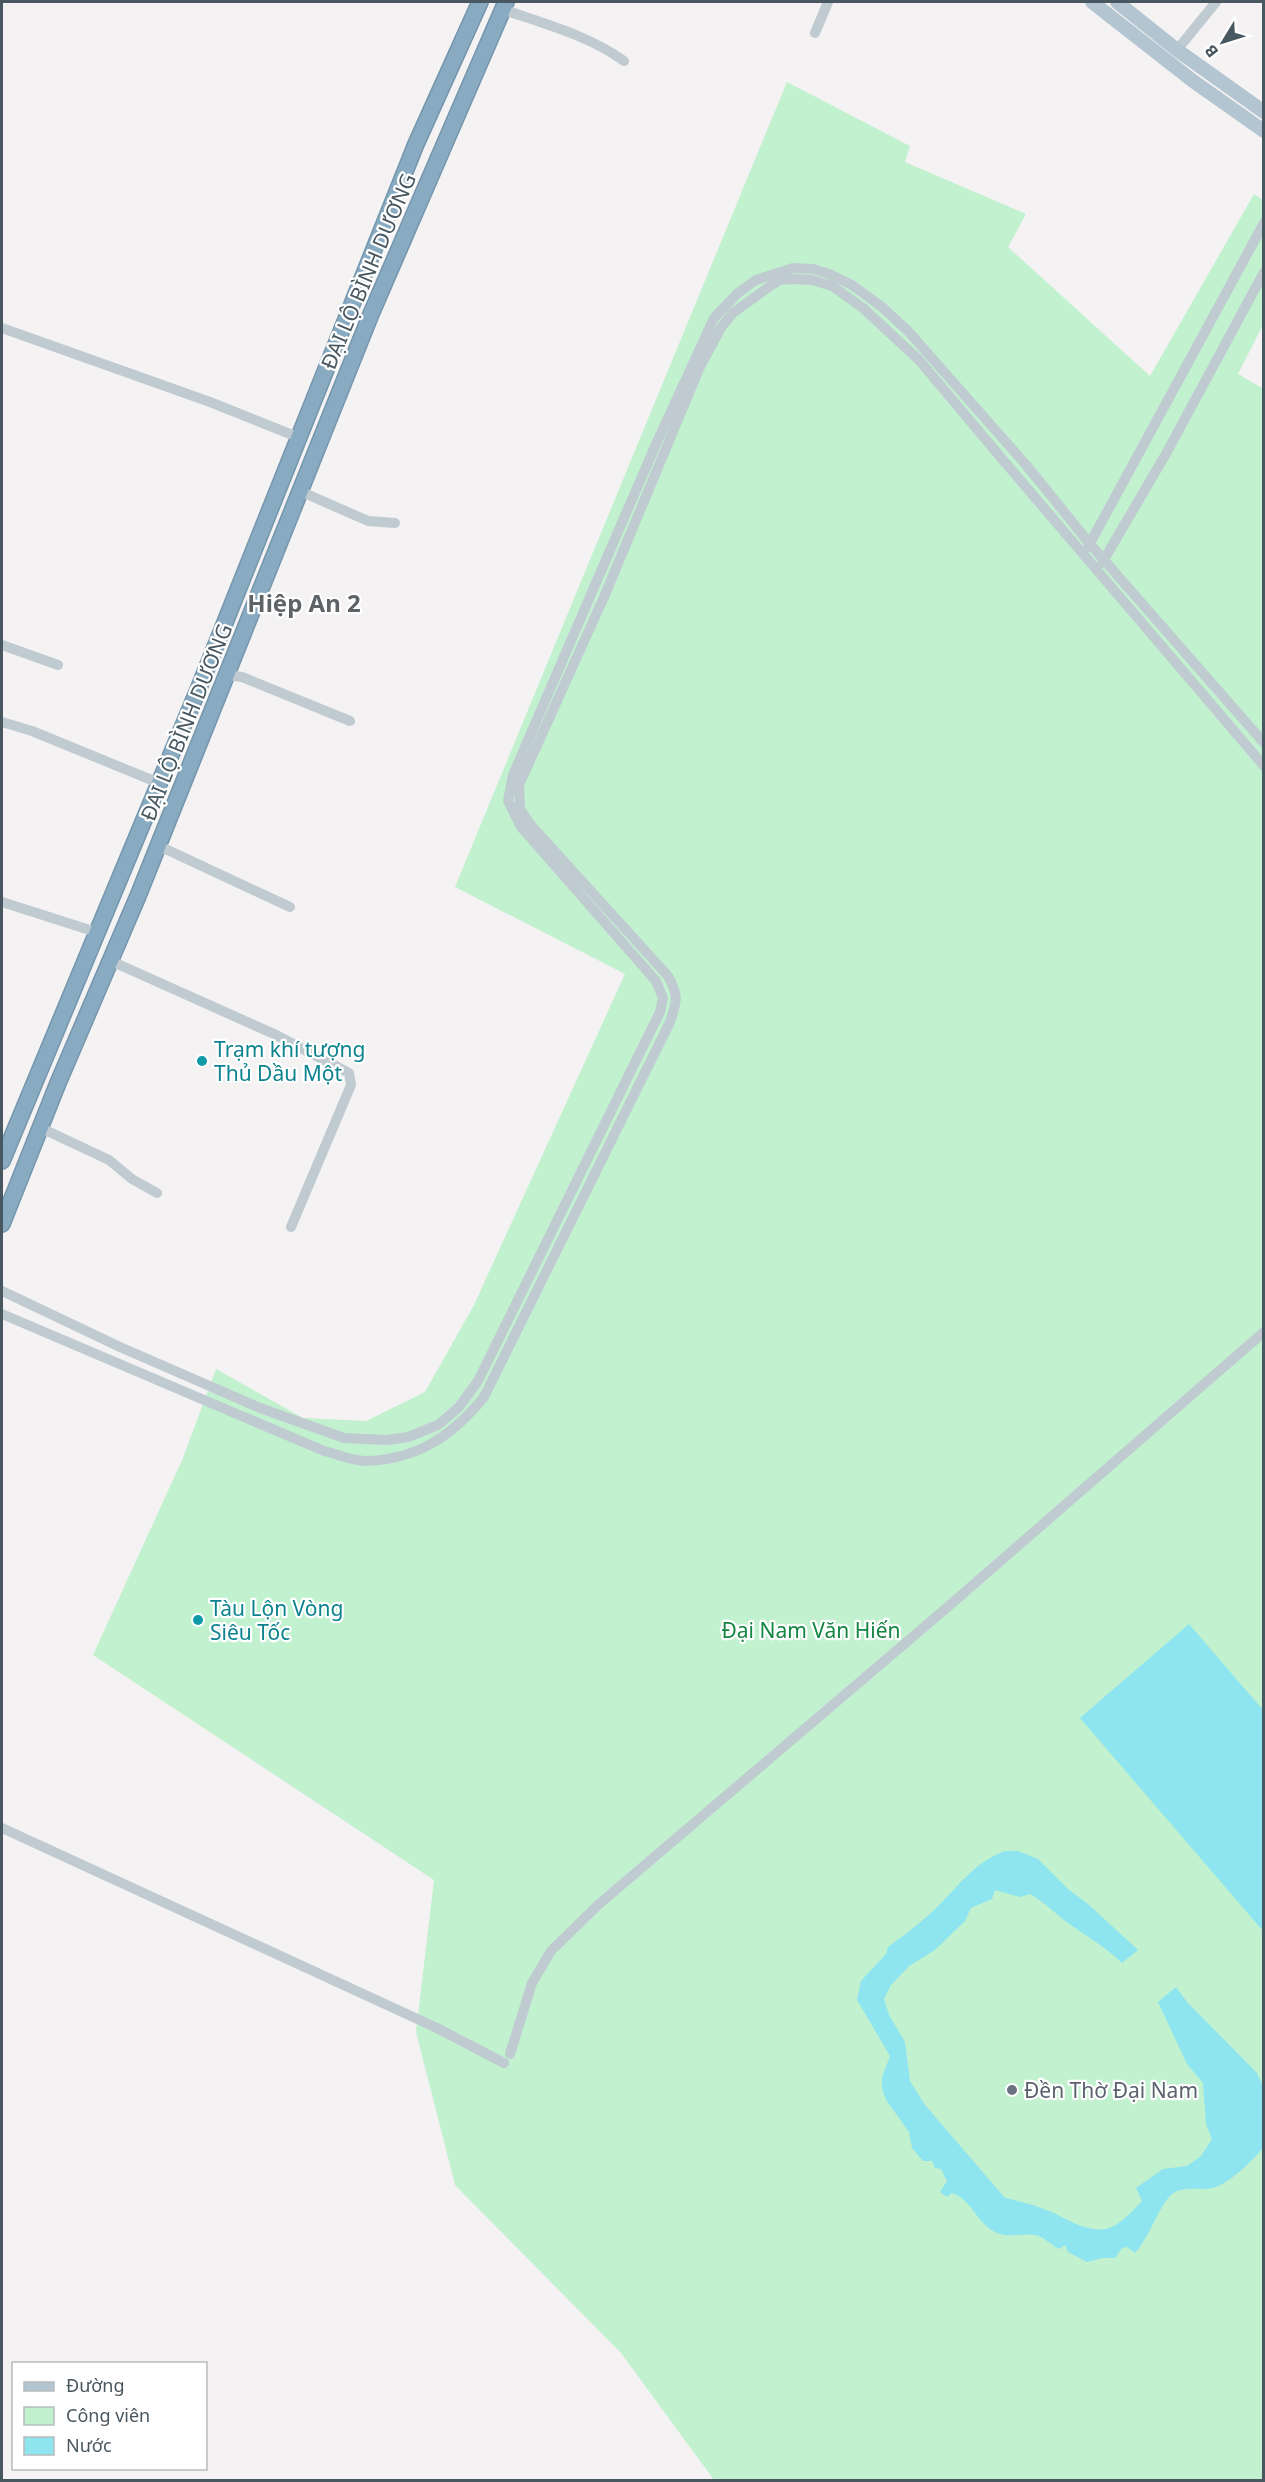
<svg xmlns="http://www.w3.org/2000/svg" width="1265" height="2482" font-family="'Noto Sans',sans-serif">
	<rect width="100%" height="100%" fill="#f4f2f2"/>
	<!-- green -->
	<path fill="#c1f1cf" d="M787,82L910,146L905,162L1026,214L1008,247L1150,376L1254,194L1263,200V325L1238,374L1264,389L1263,2480H714L621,2353L455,2185L416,2032L434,1880L93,1655L183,1458L216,1369L303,1418L366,1421L425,1392L474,1305L625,974L455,887Z"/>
	<!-- water -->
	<path fill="#8ee5ef" d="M1189,1624L1263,1710V1931L1080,1718Z
		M1005,1851H1018L1038,1859L1068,1889L1088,1904L1138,1950L1122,1963C1106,1947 1087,1937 1068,1923C1055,1914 1045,1902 1030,1894L1020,1897L995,1890L992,1899L971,1908L965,1921L935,1950L909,1966L891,1985L884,1999L889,2015L905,2042L910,2081L925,2105L1005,2198C1020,2201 1035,2205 1049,2211C1068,2219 1085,2232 1106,2229C1120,2226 1133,2210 1142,2201L1136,2188L1163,2169L1187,2166L1201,2156L1212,2139L1206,2124L1203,2083L1187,2064L1158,2002L1176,1987L1187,2002L1257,2073L1263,2086V2148C1252,2161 1230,2183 1213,2188C1200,2191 1184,2185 1172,2194C1159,2205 1150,2237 1135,2253L1127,2247L1122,2248L1115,2258H1102L1087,2262L1068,2252L1065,2245L1059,2249C1051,2245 1043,2236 1035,2235C1022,2233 1009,2238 997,2233C978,2225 971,2199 952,2193L947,2197L940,2192L947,2181L941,2169L935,2168L932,2161H923L912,2148L909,2132L886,2100L882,2088V2077L890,2056L857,2000L861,1981L886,1954L888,1947C903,1936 918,1925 931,1913C956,1890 972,1863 1005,1851Z"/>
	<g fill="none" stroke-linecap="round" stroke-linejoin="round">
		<!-- highway casing -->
		<g stroke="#7496ad" stroke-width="18">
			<path id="highway" d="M2,1161L198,690L416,144L480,2
				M2,1224L58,1083L138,896L371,314L506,2"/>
		</g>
		<!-- minor -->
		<path stroke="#c0cbd1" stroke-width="10" d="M502,9C544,24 588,35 624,61
			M815,33L828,2
			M1177,50L1216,2
			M2,328L210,402L300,438
			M302,492L368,521L395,523
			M1088,547L1264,223
			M1102,563L1167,452L1264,272
			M2,645L58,665
			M228,675L242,677L350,721
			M2,722L32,731L159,783
			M159,846L290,907
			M2,902L96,932
			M111,961L274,1034L349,1073L351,1085L291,1227
			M41,1128L109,1160L132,1179L157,1193
			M2,1291L120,1347L260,1408L344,1438L387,1440L408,1437L438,1425L459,1407L478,1381L660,1012L663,998L656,981L521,827L508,801L513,775L656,444L714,318L738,293L756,280L793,268L813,269L829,274L852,285L882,307L908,331L1027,466L1090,544L1264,743
			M2,1314L324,1451C337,1454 352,1461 365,1461C417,1460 452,1436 484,1397L670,1022C677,1001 679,996 668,976L530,824L520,809L519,785L604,597L699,369L722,326L733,313L770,286L780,280L794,279L812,280L832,286L863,308L919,360L1003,460L1264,766
			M2,1828L437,2028L504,2063
			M510,2054L532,1983L551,1951L598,1905L943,1611L1264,1332"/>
		<!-- major -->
		<path stroke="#b2c5d1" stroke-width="14" d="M1092,2L1193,81L1264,131
			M1117,2L1177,50L1264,112"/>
		<!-- highway -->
		<use href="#highway" stroke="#89abc1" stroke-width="15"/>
	</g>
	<!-- markers -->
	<g fill="#0f9aa8" stroke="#fff" stroke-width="2">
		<circle cx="202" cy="1061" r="6"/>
		<circle cx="198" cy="1620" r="6"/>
	</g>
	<circle fill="#6b7280" stroke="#fff" stroke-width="2" cx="1012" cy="2090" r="6"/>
	<g text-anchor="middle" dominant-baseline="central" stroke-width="4.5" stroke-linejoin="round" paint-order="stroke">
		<!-- street labels -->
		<g font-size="21" fill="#495860" stroke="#fff">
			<text transform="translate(368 271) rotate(-67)">ĐẠI LỘ BÌNH DƯƠNG</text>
			<text transform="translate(186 722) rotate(-68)">ĐẠI LỘ BÌNH DƯƠNG</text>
		</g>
		<!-- culture labels -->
		<g font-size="21" fill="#0d838f" stroke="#fff" text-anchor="start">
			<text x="214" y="1049">Trạm khí tượng<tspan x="214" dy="24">Thủ Dầu Một</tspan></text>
			<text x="210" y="1608">Tàu Lộn Vòng<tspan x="210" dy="24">Siêu Tốc</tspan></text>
		</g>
		<!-- park labels -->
		<g font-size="21" fill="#158642" stroke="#fff">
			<text x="811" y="1630">Đại Nam Văn Hiến</text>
		</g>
		<!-- worship labels -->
		<g font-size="21" fill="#5b616d" stroke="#fff" text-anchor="start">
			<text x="1024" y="2090">Đền Thờ Đại Nam</text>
		</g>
		<!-- quarter labels -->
		<g font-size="24" font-weight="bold" fill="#5e6367" stroke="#fff">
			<text x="304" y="602">Hiệp An 2</text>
		</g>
	</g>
	<!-- border -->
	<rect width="1265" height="2482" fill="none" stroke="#495860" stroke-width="6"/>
	<!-- legend -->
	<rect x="12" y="2362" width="195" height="108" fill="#ffffff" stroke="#b6bcbf" stroke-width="1.5"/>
	<rect x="24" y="2382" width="30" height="9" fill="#b2c5d1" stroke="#b6bcbf" stroke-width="1.5"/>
	<text x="66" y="2392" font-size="18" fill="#495860">Đường</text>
	<rect x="24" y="2407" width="30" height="18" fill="#c1f1cf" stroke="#b6bcbf" stroke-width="1.5"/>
	<text x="66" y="2422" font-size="18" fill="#495860">Công viên</text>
	<rect x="24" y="2437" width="30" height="18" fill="#8ee5ef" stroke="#b6bcbf" stroke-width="1.5"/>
	<text x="66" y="2452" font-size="18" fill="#495860">Nước</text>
	<!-- north arrow -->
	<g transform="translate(1223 42) rotate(232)" stroke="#ffffff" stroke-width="4.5" paint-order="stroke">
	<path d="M0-4.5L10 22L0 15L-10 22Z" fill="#495860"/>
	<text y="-9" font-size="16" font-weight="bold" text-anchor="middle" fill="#495860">B</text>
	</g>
</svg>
